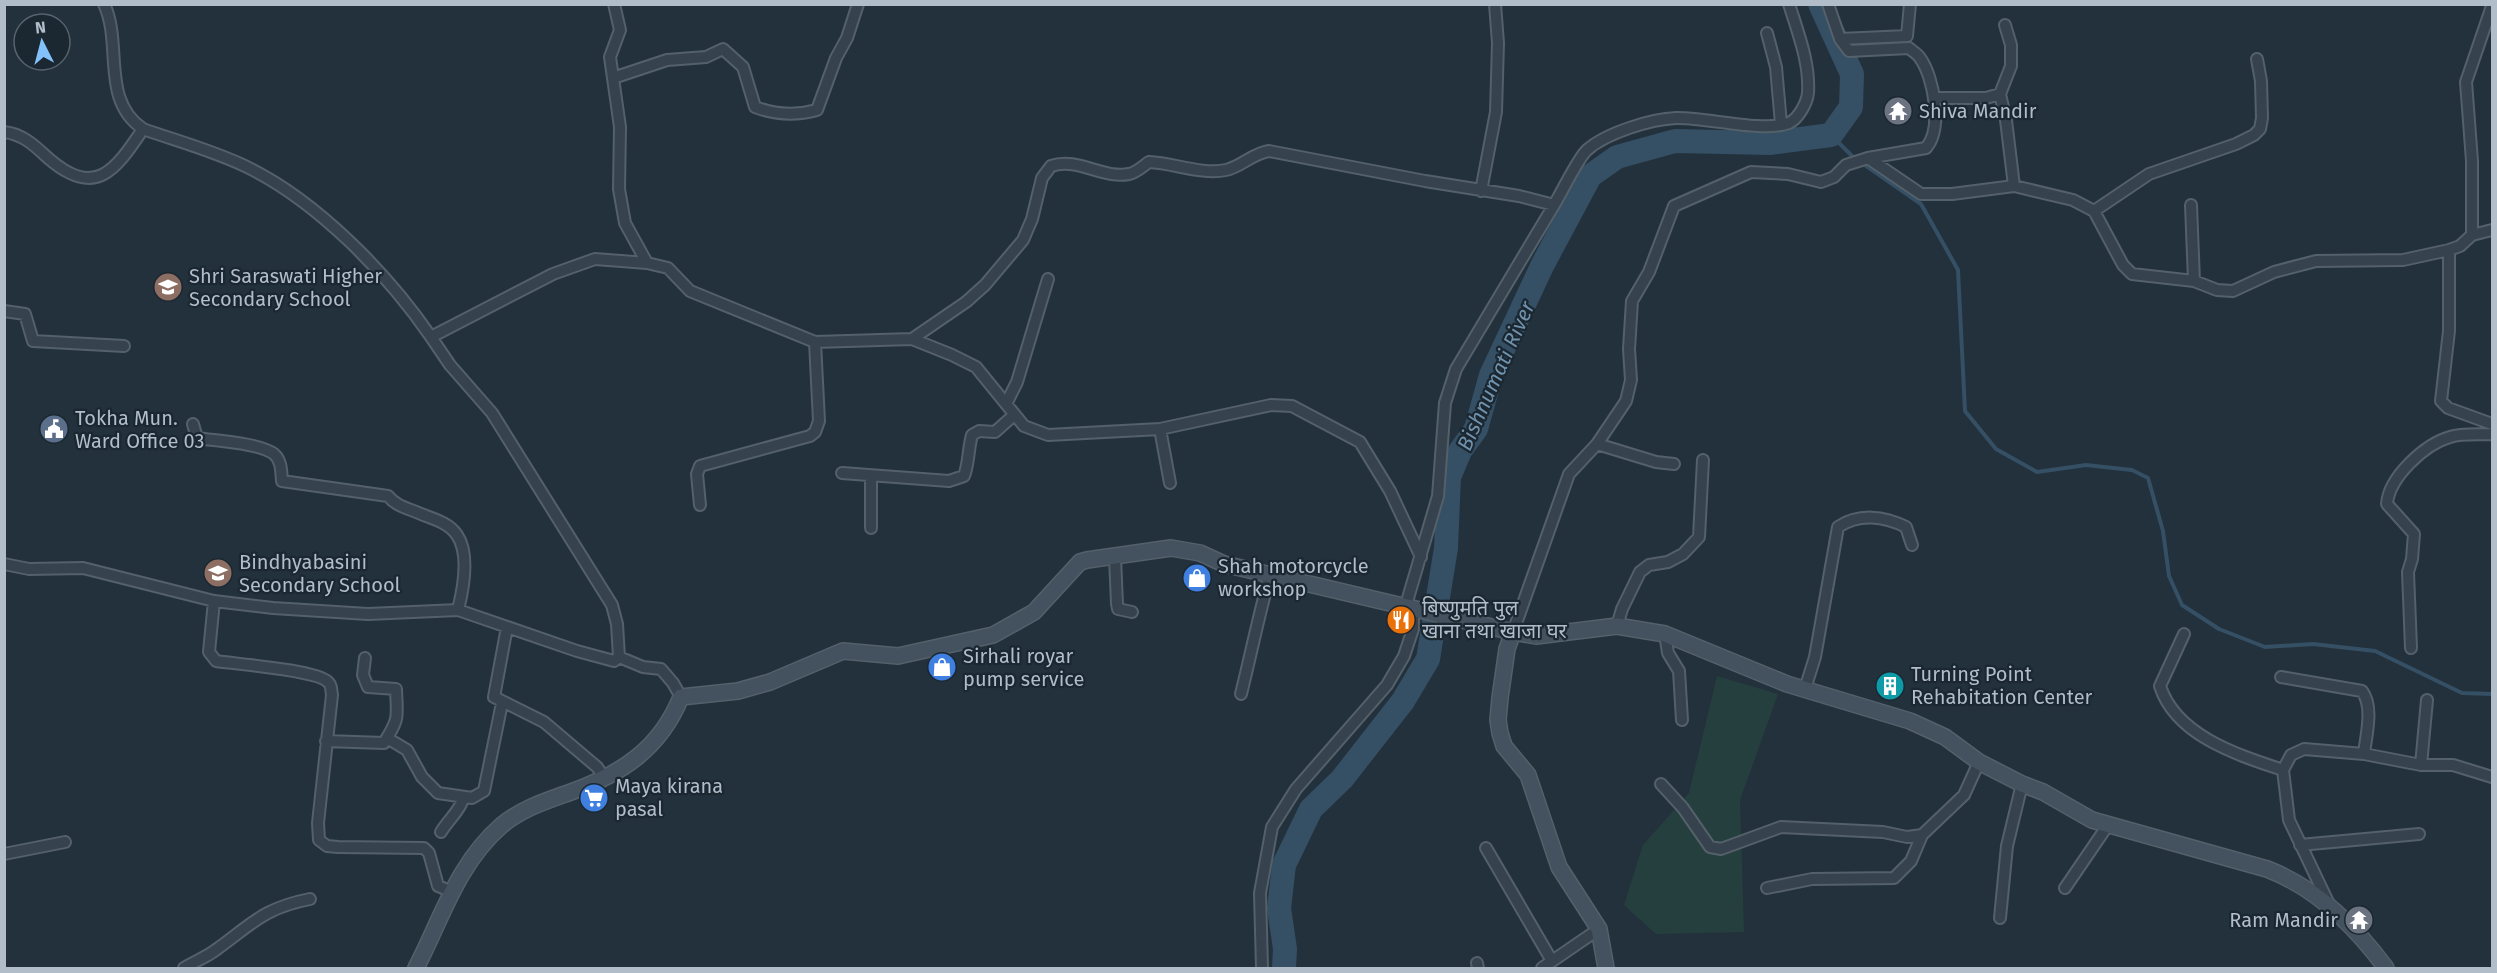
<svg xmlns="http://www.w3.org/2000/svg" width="2497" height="973" font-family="'Fira Sans','Noto Sans Devanagari',sans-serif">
	<rect width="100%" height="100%" fill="#22313c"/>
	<!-- green -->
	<path fill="#253f3e" d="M1717,676L1778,694L1740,800L1744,932L1656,934L1624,905L1643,845L1689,793Z"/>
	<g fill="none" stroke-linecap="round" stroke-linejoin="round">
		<!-- stream -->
		<path stroke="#354f64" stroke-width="4" d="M1831,135L1855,159
			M1862,163L1921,204L1958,270L1965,411L1996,449L2037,472L2086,465L2132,470L2148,478L2163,531L2169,576L2182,605L2219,629L2265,647L2313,644L2375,651L2462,693L2492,694"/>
		<!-- river -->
		<path stroke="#354f64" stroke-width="24" d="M1284,968L1285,949L1279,908L1284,865L1311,809L1342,779L1403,701L1428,659L1446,548L1449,477L1460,451L1476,429L1491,375L1543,264L1590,176L1617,157L1675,141L1770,143L1831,135L1851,107L1852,74L1820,4"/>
		<!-- street casing -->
		<g stroke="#54606a" stroke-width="14">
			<path id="street" d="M104,4C123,44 100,100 143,129C177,141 214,151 247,167C317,201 387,273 431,337L553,274L595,259L647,263L668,268L690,291L815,342L912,339L952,355L976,367L1024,426L1048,435L1160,429L1271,405L1292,406L1360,442L1390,491L1421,557
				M614,4L620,30L610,57L620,127L619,189L625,223L647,263
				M2005,25L2011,45V66L2000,94L2006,120L2014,186
				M1767,33L1776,67L1781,124
				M1840,39L1907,36L1910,4
				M613,78L667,60L706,57L723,49L743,67L755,107C776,115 795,116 817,110L836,58L847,38L858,4
				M1935,98H1986L2000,94
				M4,132C23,134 35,146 48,158C95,199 115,171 143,129
				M1868,158L1921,194H1952L2014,186L2073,200L2094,211L2123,265L2132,274L2194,281L2217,290L2233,291L2274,272L2316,261L2403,260L2449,250L2460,246L2472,235L2492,230
				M1481,191L1496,112L1498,43L1495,4
				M2191,205L2194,281
				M2094,211L2149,174L2236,144L2254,135L2260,129L2262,118L2261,81L2257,59
				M2472,235V161L2466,82L2492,6
				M2449,250V331L2441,401L2448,408L2492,424
				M4,311L25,314L33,341L124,346
				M431,337L450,365L492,413L612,605L617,624L619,657
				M912,339L966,302L985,285L1023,240L1032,219L1042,178L1051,166C1078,157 1102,179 1129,174C1136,173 1143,166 1149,162C1174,163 1201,175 1226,170C1241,167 1253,153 1269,151L1425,181L1519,196L1554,205C1562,192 1578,158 1587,150C1606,133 1651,119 1676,118C1706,117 1763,133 1789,123C1798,119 1807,103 1808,93C1810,63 1798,33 1789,4
				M1006,404L1017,382L1048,279
				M193,424L197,438C216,441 260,443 274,454C282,461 281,472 282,481L388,496C397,507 408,508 421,514C434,519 449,523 457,535C470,554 463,590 458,610
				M1160,429L1170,483
				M1597,444L1656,462L1674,464
				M842,473L949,481L964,476C969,463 968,449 972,435L979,431L995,432L1014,415
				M700,505L697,474L700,466L810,436L815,432L819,421L815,342
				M871,528V476
				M1115,557L1117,604L1118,609L1132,612
				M4,564L29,569L83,568L214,601L273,608L368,614L458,610L577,651L614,661L619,657L643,667L661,669L673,683L681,697
				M214,601L209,652L216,661C236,664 317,670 328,682C332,685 331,690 332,695L318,823L319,840L327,846L338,847L424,848L429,853L438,886L450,891
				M1406,605L1438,496L1445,403L1456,369L1554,205
				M1617,626L1622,609L1640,572L1649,565L1668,562L1683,554L1699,537L1703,460
				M507,627L494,697L544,722L597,767L604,777
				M1513,632L1569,474L1597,444L1626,401L1631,380L1629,349L1632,301L1649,272L1674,206L1751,172L1788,174L1821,182L1834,177L1846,165L1868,158L1926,148C1943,129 1934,77 1920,58C1918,54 1912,51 1909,48L1849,51L1840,39L1828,4
				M1665,634L1668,653L1679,671L1682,720
				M2184,634L2160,686C2176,736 2238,755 2283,770
				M2411,648L2408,572L2412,559L2414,534L2387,504C2389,477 2425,444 2450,437C2462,433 2479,435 2492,434
				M2281,677L2362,691C2374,707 2366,735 2364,754
				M1805,689L1815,657L1838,527C1859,513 1884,516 1906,527L1912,545
				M1241,694C1251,654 1259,614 1270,575
				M387,738L407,750L422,777L438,793L472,798L484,791L502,703
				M326,741L384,743C400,717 397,718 396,689L368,687L363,675L365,658
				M2421,765L2427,700
				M1661,784L1683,808L1710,847L1721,849L1781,827L1883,832L1907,837L1922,835L1964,795L1979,762
				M441,832C448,820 460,811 464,797
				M2300,845L2419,834
				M1486,848L1552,961
				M4,854L65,842
				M1767,888L1812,879L1894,878L1911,861L1922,835
				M2065,888L2108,825
				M2328,902L2289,820L2283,770L2291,755L2304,749L2364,754L2421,765H2453L2492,777
				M2000,918L2007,846L2022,784
				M1477,963L1478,968
				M184,968C195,961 207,957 217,949C253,923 264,908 310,899
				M1262,968L1260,893L1272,827L1296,789L1387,685L1404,656L1413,629V607
				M1542,968L1599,929"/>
		</g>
		<!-- secondary casing -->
		<g stroke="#54606a" stroke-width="18">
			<path id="secondary" d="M1513,632L1507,649L1500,698L1498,720L1500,733L1504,746L1528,775L1559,867L1599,929L1606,968
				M416,968C442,918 457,864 502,825C523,808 546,801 571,792C621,774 660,749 681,697L738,691L770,682L843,651L898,656L993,635L1034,612L1080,562L1087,560L1171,548L1200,553L1224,564L1513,632L1536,636L1617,626L1665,634L1787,684L1910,721L1945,737L1979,762L2022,784L2043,792L2092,820L2267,869C2317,888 2355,926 2386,968"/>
		</g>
		<!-- street -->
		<use href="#street" stroke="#36424d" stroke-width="10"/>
		<!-- secondary -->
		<use href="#secondary" stroke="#445260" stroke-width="15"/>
	</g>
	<!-- icons -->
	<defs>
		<g id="temple-disc" transform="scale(1.5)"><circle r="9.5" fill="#6b7280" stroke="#1b2731"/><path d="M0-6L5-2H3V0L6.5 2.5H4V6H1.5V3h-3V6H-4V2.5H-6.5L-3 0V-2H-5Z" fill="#fff"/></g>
		<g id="school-disc" transform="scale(1.5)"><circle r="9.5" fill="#8d6e63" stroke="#1b2731"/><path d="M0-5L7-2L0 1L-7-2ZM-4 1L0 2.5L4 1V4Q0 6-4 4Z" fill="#fff"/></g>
		<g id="civic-disc" transform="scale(1.5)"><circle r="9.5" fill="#5c6f8a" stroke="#1b2731"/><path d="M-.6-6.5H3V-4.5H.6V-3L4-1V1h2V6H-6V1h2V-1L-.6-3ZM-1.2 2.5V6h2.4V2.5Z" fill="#fff"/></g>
		<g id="shop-disc" transform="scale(1.5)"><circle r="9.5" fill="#3f7fe0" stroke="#1b2731"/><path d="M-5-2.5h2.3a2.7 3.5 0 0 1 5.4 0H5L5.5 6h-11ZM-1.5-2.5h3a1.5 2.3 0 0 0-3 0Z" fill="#fff"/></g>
		<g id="restaurant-disc" transform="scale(1.5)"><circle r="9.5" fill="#e8710a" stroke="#1b2731"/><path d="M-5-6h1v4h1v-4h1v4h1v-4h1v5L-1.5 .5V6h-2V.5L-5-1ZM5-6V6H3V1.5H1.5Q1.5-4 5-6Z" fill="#fff"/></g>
		<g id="building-disc" transform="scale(1.5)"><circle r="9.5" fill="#0f9aa8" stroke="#1b2731"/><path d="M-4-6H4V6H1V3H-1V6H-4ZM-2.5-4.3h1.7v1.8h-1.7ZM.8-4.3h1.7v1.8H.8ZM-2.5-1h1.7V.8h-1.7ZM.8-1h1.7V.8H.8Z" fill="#fff"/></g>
		<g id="supermarket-disc" transform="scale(1.5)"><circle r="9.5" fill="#3f7fe0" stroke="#1b2731"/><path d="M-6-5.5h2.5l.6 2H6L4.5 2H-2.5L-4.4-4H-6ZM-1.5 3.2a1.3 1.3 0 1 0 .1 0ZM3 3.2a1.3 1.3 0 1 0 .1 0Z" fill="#fff"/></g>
	</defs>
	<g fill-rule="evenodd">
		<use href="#temple-disc" x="1898" y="111"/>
		<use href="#school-disc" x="168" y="287"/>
		<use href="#civic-disc" x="54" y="429"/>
		<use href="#school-disc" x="218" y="573"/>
		<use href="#shop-disc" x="1197" y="578"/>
		<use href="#restaurant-disc" x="1401" y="620"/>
		<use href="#shop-disc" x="942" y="667"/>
		<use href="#building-disc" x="1890" y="686"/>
		<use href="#supermarket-disc" x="594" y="798"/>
		<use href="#temple-disc" x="2359" y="920"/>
	</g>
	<g text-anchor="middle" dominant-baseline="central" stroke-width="4.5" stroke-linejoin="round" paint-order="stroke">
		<!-- poi labels -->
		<g font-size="20" fill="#b1bdc8" stroke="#1b2731" text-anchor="start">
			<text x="1919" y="111">Shiva Mandir</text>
			<text x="189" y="276">Shri Saraswati Higher<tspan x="189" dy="23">Secondary School</tspan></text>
			<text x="75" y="418">Tokha Mun.<tspan x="75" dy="23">Ward Office 03</tspan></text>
			<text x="239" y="562">Bindhyabasini<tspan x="239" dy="23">Secondary School</tspan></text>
			<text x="1218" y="566">Shah motorcycle<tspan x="1218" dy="23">workshop</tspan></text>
			<text x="1422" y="608">बिष्णुमति पुल<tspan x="1422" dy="23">खाना तथा खाजा घर</tspan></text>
			<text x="963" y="656">Sirhali royar<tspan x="963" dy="23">pump service</tspan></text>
			<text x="1911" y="674">Turning Point<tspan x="1911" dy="23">Rehabitation Center</tspan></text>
			<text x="615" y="786">Maya kirana<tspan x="615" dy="23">pasal</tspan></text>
			<text x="2338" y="920" text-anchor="end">Ram Mandir</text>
		</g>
		<!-- water labels -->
		<g font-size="21" font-style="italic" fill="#7092ac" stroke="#1b2731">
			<text transform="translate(1496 376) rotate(-66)">Bishnumati River</text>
		</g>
	</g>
	<!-- border -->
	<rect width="2497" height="973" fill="none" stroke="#b1bdc8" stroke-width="12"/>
	<!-- north arrow -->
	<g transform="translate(42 42) rotate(354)"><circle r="28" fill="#1b2731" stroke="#57636d" stroke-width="1.5"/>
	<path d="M0-4.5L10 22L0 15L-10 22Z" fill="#83c1fb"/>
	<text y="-9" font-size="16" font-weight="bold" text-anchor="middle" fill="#b1bdc8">N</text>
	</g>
</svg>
